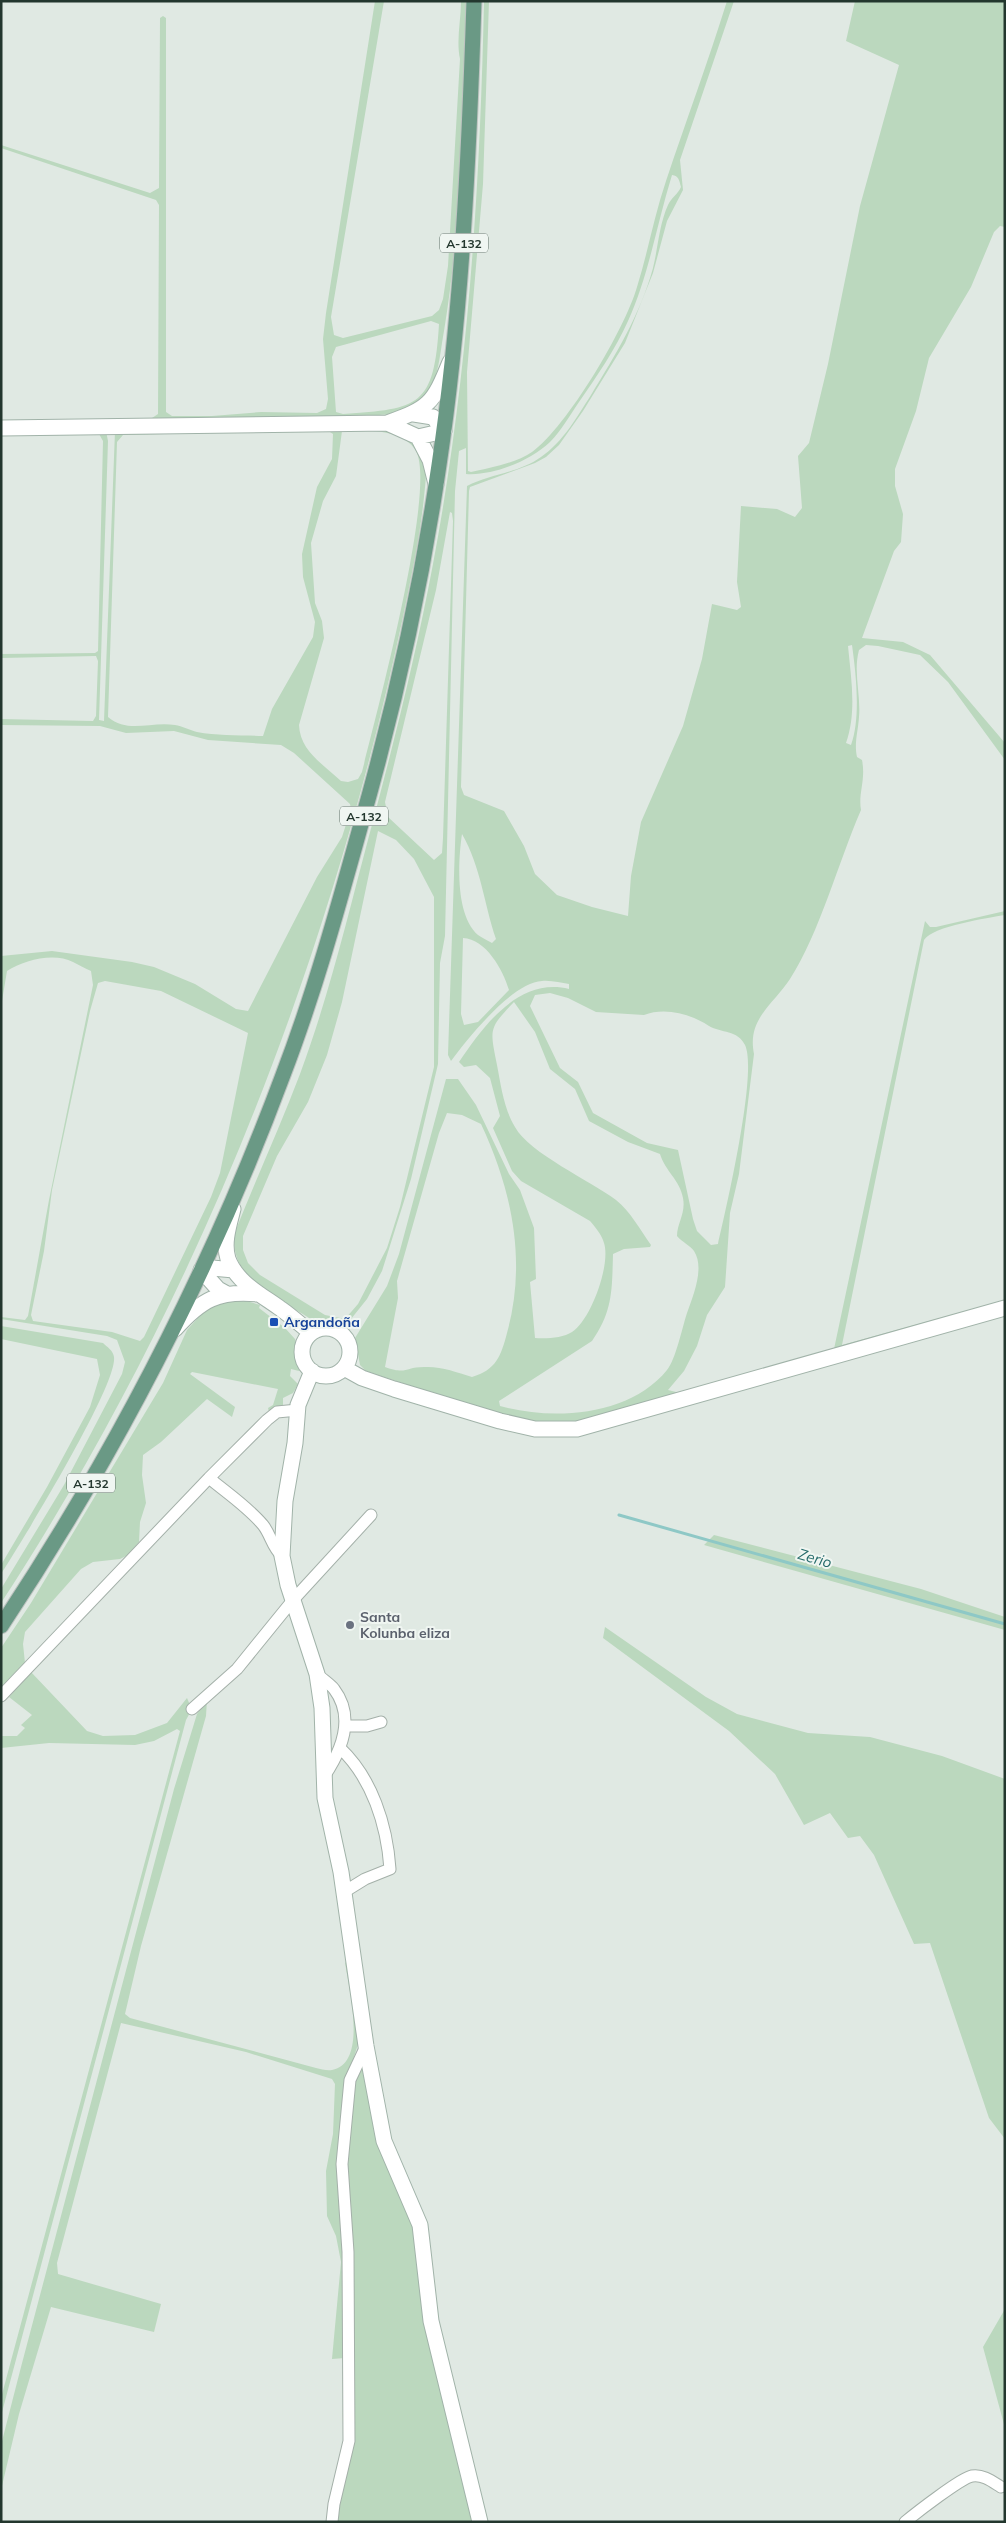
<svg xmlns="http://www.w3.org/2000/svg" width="1006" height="2523" font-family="Mulish,sans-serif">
	<rect width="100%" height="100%" fill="#e0e9e3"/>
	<!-- green -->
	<path fill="#bbd8be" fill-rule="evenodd" d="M375,1H384L331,317L334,335L343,338L432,316L439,310L443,299L448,266L460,59C456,40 461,21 461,1H466C462,112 462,222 444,331C440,352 439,379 426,396C414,413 389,414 370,416L1,421L152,418L158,414L159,205L156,200L1,148V145L150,193L159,188L160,18L163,16L166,18V412L172,416H212L261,412L317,413L326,409L328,399L323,339L326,313ZM431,321L439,324C434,406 420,409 343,414L336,412L332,357L336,347Z
		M484,1H489L483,184L467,372L468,471L471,472C490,468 516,463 532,452C567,427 625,329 637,287C648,252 654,216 666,181C686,121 708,62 727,1H734L680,160L683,190L667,221L653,273L625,343L583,411L559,445L546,457L535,463L470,487L469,491L461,787L464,795L504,811L524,846L535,874L557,895L592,907L628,916L631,876L641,822L683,726L702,659L712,604L737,610L741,607L737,582L741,506L777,509L795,517L802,508L798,456L809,443L828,364L860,206L899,65L846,41L855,1H1005V227L1000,226L994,232L971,287L929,358L916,411L895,469V486L903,514L901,542L894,551L862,638L903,642L930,655L1005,743V760L948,682L920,655L878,646L866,645L859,650C853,672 861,695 859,717C858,732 854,743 857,757L862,760C866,780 858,793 861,810C838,863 820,932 790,979C772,1006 747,1019 754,1054L739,1174L730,1213L725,1287L707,1315L697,1346L684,1371L668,1390L680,1393L834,1349L925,921L930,927H936L1005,911V915C988,918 933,926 924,940L842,1345L1005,1300V1304L579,1425L526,1424L366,1371L360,1365L355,1338L387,1286L399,1254L446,1079H458L476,1105L509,1174L520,1190L534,1228L536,1279L530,1282L535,1338C546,1339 563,1338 572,1332C591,1320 611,1264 604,1243C602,1235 595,1227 590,1221L521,1181L512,1171L493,1128L500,1116L490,1078L476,1065L464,1067L459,1062C484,1025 519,977 569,989V984C561,983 551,980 542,981C513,982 468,1038 451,1061L448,1055L467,486C490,474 519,473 541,457C563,442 577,417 591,395C616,354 640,315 653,268C658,248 659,225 668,205C671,198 678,194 681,187C679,180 679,176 672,175C657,223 649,275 628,321C615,350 597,376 579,402C570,415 561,431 550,442C530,461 493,476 466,474V448L459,451L455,491L445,936L440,963L438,1064L411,1179L382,1271L367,1299L347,1324C340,1326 317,1320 309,1318C277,1297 227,1278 235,1232C256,1179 280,1127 300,1074C329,996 348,915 369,836C393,746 416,655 433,564C468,378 480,190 484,1ZM450,512L452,513L453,521L443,838L442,853L434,860L388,817L385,802L436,590ZM852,645C856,674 861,717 851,745L846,743C857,712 851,678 848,646ZM378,831L396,840L414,859L434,897V1067L400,1207L387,1248L358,1304L345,1319L325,1315L260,1275L248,1263L243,1250V1236L277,1156L308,1102L327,1055L342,1002ZM462,834C481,867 484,904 496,939L492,943C487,940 482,938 478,935C455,915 458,861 462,834ZM463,938C486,939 503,970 509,990L478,1022L464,1025L461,1014ZM550,993L568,998L596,1012L644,1015C665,1007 691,1014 709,1026C721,1033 738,1030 745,1045C758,1072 726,1209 718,1244L711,1245L697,1231L693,1219L678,1150L647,1143L593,1113L578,1082L560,1068L530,1006L535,995ZM514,1002L535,1032L550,1069L575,1089L589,1121L628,1142L660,1154C665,1171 680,1180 683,1198C686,1213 677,1223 677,1236C682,1242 691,1246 694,1251C705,1268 693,1296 687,1313C682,1328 676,1359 667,1370C630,1416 553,1421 500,1406L499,1401L592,1341C613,1311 612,1289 613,1254L624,1249L650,1247L651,1245C640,1230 631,1212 616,1200C591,1181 529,1153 515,1127C504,1109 501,1086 497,1065C490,1029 488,1029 514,1002ZM447,1113L462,1115L481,1124C512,1190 527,1261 507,1333C501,1356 496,1370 472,1377C456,1372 441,1366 424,1367C405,1367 407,1375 385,1367L398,1298L397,1281L439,1133Z
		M383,430C403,434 420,443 425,465C427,475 425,486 424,497C420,537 411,578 403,617C329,965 196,1304 1,1603V1589L64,1485L122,1374L125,1362L117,1340L107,1336L1,1319V1317L25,1320L28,1316L49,1200L93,985L91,971C84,968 79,965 73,962C54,952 24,960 7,971L1,1007V956L52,951L132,962L154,967L195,984L236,1009L248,1011L317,877L342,837L351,809L350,804L294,753L281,745L208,740L174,731L126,733L100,726L1,725V719L93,721L96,716L98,661L96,656L1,658V654L95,653L98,651L103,441L99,434L79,433L106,431L108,441L99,720L104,721L115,431ZM327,430L333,434L332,459L317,487L302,554L303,577L315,622L313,637L272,709L263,736C241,735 218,736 197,732C190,730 182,726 175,725C151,721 128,734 108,717L117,442L123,435ZM342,431C365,430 403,428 416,451C437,489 375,720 362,772L358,779L348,782L341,781C323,764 300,751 299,725L324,638L322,621L315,603L311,543L323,501L336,476ZM105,981L161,991L248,1033L220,1173L211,1197L144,1337L140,1341L112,1332L33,1321L31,1315L44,1251L52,1190L90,1011L98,983Z
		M236,1298L260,1305L259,1308L285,1328L295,1339L299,1371L291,1369L290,1376L298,1384L293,1393L283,1398V1405L269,1412L268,1408L273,1405L278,1389L192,1372L190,1374L235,1407L232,1417L207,1399L161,1442L143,1455L142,1475L146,1503L140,1522L139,1542L128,1555L120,1559L93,1562L81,1569L25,1632L23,1644L25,1663L1,1688V1648L31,1603L163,1383L187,1330L208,1307Z
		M1,1326L103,1343C107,1347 113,1350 114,1357C118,1385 21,1543 1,1574V1565L47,1487L90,1407L100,1375L97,1359L1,1339Z
		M714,1535L921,1589L1005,1617V1630L704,1545Z
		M605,1627L706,1697L737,1714L808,1733L870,1737L942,1756L1005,1779V2139L989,2118L930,1943L914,1944L874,1855L860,1836L848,1838L830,1813L804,1825L775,1774L729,1731L603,1638Z
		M31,1672L87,1731L103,1736L135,1735L167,1723L187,1698L190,1705H194L186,1720L1,2416V2398L180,1731L177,1729L154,1741L135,1745L49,1743L1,1748V1736H17L25,1728L21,1725L32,1715L9,1697Z
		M207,1700L206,1716L141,1946L125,2014L130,2018L316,2068C321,2069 327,2071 332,2070C369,2063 348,1986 345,1962L349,1966L360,2038L347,2079L343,2222L345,2358L332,2359L341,2262L336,2236L327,2216L326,2171L333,2134L335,2084L332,2079L246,2052L121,2023L57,2263L58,2274L161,2304L154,2332L51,2307L19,2414L1,2490V2445L21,2367L174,1789L197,1714Z
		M363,2056C372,2108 377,2164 410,2207L476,2522H335L345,2481L347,2155L354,2084Z
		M1005,2309V2428L983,2347Z"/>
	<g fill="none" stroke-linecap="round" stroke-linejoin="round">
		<!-- stream -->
		<path stroke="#8ec8c6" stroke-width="3" d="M619,1515L1005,1624"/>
		<!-- street casing -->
		<g stroke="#a4b0a9" stroke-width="13">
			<path id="street" d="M209,1478C227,1493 248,1507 263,1525C271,1535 272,1547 282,1556
				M317,1674C322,1679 330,1684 334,1689C356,1718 341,1752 323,1778
				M1,1696L209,1478L267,1420L277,1412L298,1410
				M192,1709L237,1669L293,1600L371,1515
				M345,1726H367L381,1722
				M340,1748C372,1778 387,1825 390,1869L365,1879L344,1892
				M332,2522L334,2504L349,2441L348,2252L342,2164L350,2080L366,2046
				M905,2522C916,2513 961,2478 972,2476C983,2474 993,2482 1001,2487"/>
		</g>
		<!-- secondary casing -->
		<g stroke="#a1b3a9" stroke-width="17">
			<path id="secondary" d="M414,414L433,417L444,431L418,437
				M387,423L418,437L430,460L436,484
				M1,428L387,423C429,408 433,404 450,362
				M233,1209C229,1225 223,1243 228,1259C237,1283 262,1295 281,1309C291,1316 301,1325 311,1333
				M227,1294L218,1289L201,1270L212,1268L234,1270
				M302 1352a24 24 0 1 1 48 0a24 24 0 1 1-48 0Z
				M175,1329C201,1300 218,1290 258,1294
				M344,1368L362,1378L394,1389L500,1421L535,1429H577L1005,1308
				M312,1371L298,1405L295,1443L285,1501L282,1556L288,1585L317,1674L322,1708L325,1798L341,1872L366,2046L384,2141L420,2225L431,2321L480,2522"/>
		</g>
		<!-- primary casing -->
		<g stroke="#bdc3c0" stroke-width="17">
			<path id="primary" d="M1,1626C116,1453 211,1269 283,1075C314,994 337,911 360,828C394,709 421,588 439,465C462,311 469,157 474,1"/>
		</g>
		<!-- street -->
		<use href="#street" stroke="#fff" stroke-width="11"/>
		<!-- secondary -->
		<use href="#secondary" stroke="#fff" stroke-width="15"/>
		<!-- primary -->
		<use href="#primary" stroke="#6a9985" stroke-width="15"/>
	</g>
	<!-- markers -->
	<rect fill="#1a4fb4" stroke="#f0f6f2" stroke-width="2" x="269" y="1317" width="10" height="10" rx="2.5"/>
	<circle fill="#6b7280" stroke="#f0f6f2" stroke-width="2" cx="350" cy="1625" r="5"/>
	<g text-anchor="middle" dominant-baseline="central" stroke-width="4" stroke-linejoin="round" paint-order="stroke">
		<!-- shield labels -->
		<g fill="#f0f6f2" stroke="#607069" stroke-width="1">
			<rect x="440" y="233.5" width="48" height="19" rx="4"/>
			<rect x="340" y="806.5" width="48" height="19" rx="4"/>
			<rect x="67" y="1473.5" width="48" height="19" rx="4"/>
		</g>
		<g font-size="12" font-weight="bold" fill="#23372e">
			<text x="464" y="243">A-132</text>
			<text x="364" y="816">A-132</text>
			<text x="91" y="1483">A-132</text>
		</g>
		<!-- transit labels -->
		<g font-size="14" font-weight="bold" fill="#164399" stroke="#f0f6f2" text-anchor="start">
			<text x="284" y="1322">Argandoña</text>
		</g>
		<!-- worship labels -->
		<g font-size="14" font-weight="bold" fill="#5b616d" stroke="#f0f6f2" text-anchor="start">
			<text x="360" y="1617">Santa<tspan x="360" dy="16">Kolunba eliza</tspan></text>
		</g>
		<!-- water labels -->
		<g font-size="15" font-style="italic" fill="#256b6a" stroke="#f0f6f2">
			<text transform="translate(815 1558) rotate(16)">Zerio</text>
		</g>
	</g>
	<!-- border -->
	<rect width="1006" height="2523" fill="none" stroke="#23372e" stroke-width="5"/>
</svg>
